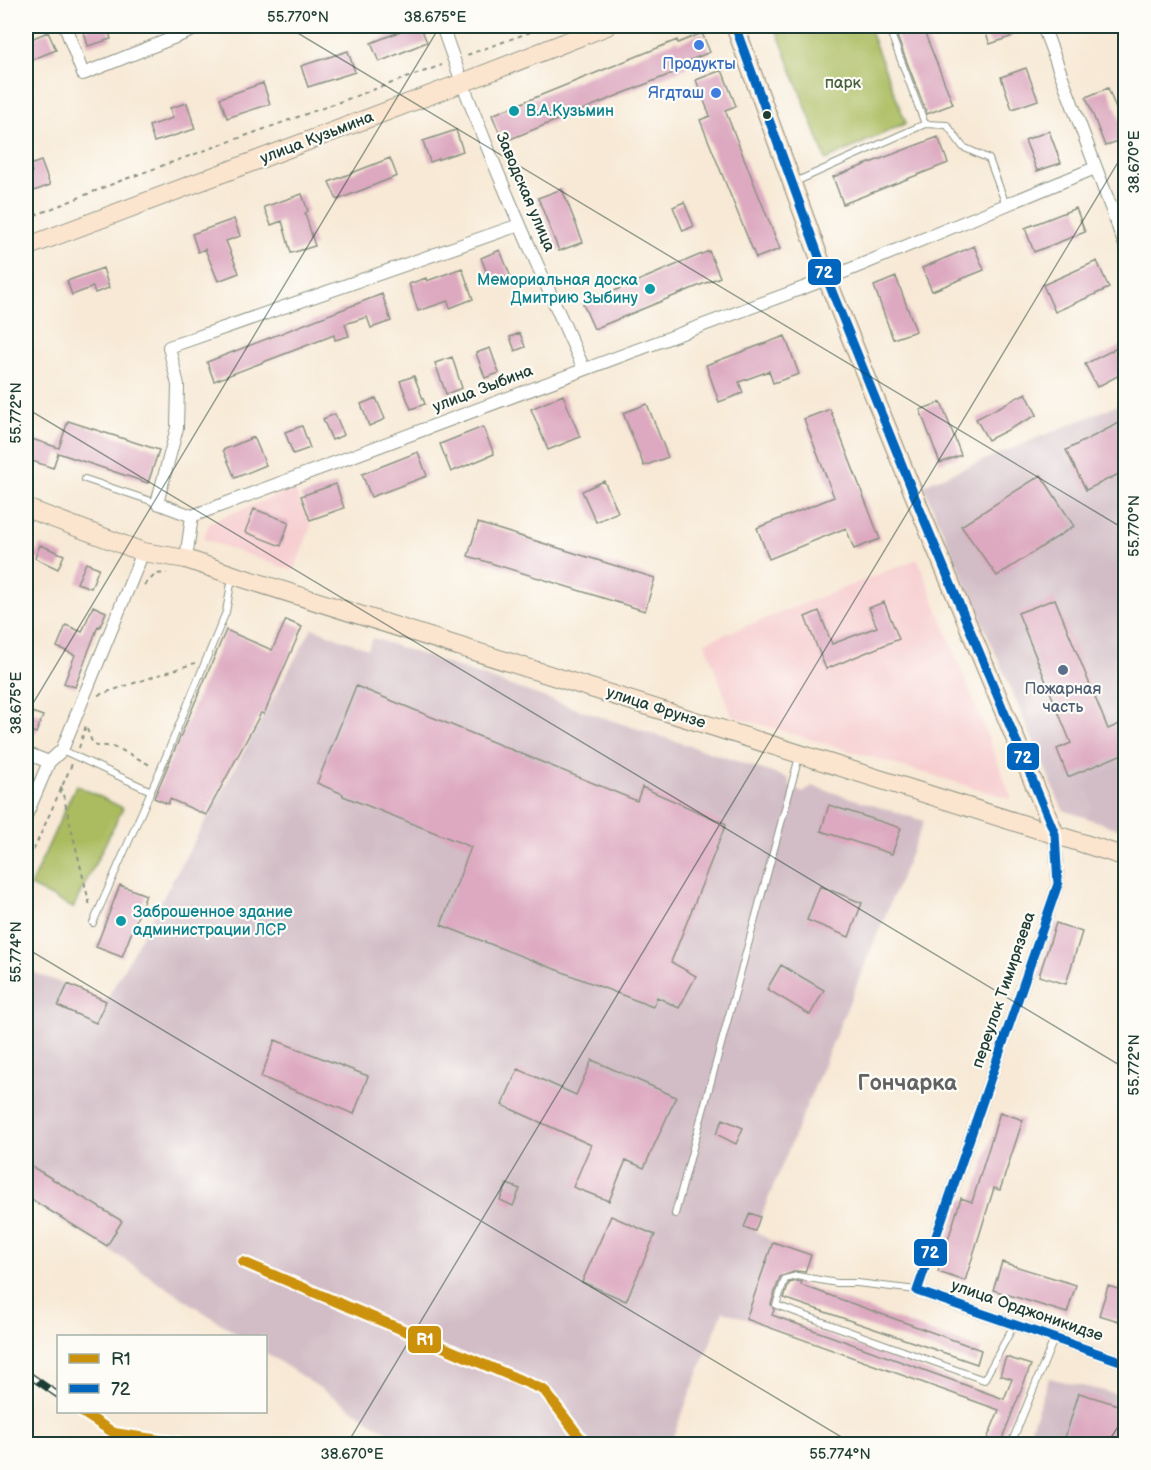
<svg xmlns="http://www.w3.org/2000/svg" width="1151" height="1470" font-family="'Balsamiq Sans',sans-serif">
	<rect width="100%" height="100%" fill="#fdfcf7"/>
	<filter id="ink" filterUnits="userSpaceOnUse"><feTurbulence type="fractalNoise" baseFrequency=".0167" numOctaves="2"/><feDisplacementMap in="SourceGraphic" scale="12" xChannelSelector="R" yChannelSelector="G"/><feConvolveMatrix kernelMatrix="1 2 1 2 8 2 1 2 1" color-interpolation-filters="sRGB"/></filter>
	<filter id="wash" filterUnits="userSpaceOnUse"><feTurbulence type="fractalNoise" baseFrequency=".008" numOctaves="4" result="noise"/><feDisplacementMap in="SourceGraphic" scale="24" xChannelSelector="R" yChannelSelector="G"/><feGaussianBlur stdDeviation="1.35" result="paint"/><feColorMatrix in="noise" values="0 0 0 0 0 0 0 0 0 0 0 0 0 0 0 0 0 1.4 0 .05"/><feComposite in="paint" operator="in"/></filter>
	<g filter="url(#wash)">
		<rect width="100%" height="100%" fill="#f7e9d5"/>
		<!-- built -->
		<path fill="#f7cfd1" d="M294,489L311,526L294,571L203,539L210,522Z
			M918,559L1012,799L732,716L705,642Z"/>
		<!-- industrial -->
		<path fill="#d2bdc6" d="M1125,402L1126,813L1119,829L1063,810L923,485Z
			M312,628L368,649L373,638L586,712L788,778L790,787L803,793L812,786L924,821L755,1231L773,1242L746,1319L723,1311L670,1444H406L266,1353V1336H240L108,1249L26,1200V969L106,1001Z
			M1049,1378L1125,1396V1444H1025Z"/>
		<!-- green -->
		<path fill="#aabc5f" stroke="#647c4a" stroke-width="1.5" d="M775,26H868L906,123L826,160Z
			M76,785L123,808L73,908L30,886Z"/>
		<g id="blocks">
			<!-- building -->
			<path fill="#dda9c0" d="M96,26H107L111,39L88,46L83,29Z
				M414,26H420L427,42L379,62L371,43Z
				M893,26H922L953,104L927,114Z
				M983,26H1009L1013,36L990,44Z
				M48,32L56,50L31,60L26,41Z
				M702,33L710,52L686,62L688,67L503,142L492,115L677,40L678,43Z
				M348,51L355,72L308,87L301,66Z
				M1026,68L1038,100L1012,109L1001,77Z
				M722,70L736,106L725,110L780,249L756,258L700,120L710,116L696,80Z
				M263,83L270,104L227,118L220,98Z
				M1108,88L1125,132V138L1105,146L1086,97Z
				M187,103L195,129L154,142L149,126L173,118L170,108Z
				M456,130L463,151L430,162L423,141Z
				M1049,131L1061,163L1037,171L1025,140Z
				M938,137L948,163L843,204L833,177Z
				M390,158L397,176L337,200L329,182Z
				M41,161L50,185L26,194V174L32,172L30,165Z
				M562,189L583,242L559,251L538,198Z
				M302,194L308,211L305,213L315,246L291,253L282,221L271,225L264,207Z
				M684,202L694,226L683,231L673,207Z
				M1076,208L1085,232L1034,252L1025,228Z
				M234,219L240,236L226,241L239,273L218,281L205,249L198,252L192,234Z
				M974,246L984,270L932,291L922,268Z
				M500,250L510,275L491,283L481,258Z
				M709,251L720,277L594,329L583,304Z
				M1097,261L1109,288L1055,312L1043,285Z
				M103,268L109,288L95,293L93,287L72,295L67,281Z
				M462,268L473,299L450,308L448,301L418,311L409,284L426,278L427,281Z
				M896,277L916,331L893,339L874,286Z
				M382,294L391,321L371,328L367,317L345,324L349,336L335,340L334,335L214,381L207,362Z
				M520,333L525,347L515,351L510,337Z
				M785,336L799,374L773,383L769,371L739,382L743,393L719,402L706,365Z
				M1125,344V372L1097,387L1085,364Z
				M490,348L499,373L485,378L476,353Z
				M452,357L462,388L446,394L435,363Z
				M414,376L425,404L411,409L400,381Z
				M1026,393L1037,415L988,440L976,419Z
				M563,395L580,437L548,450L531,409Z
				M376,398L385,419L369,426L361,404Z
				M941,402L961,455L940,463L920,410Z
				M647,404L668,457L644,466L623,413Z
				M830,409L880,539L854,549L846,528L769,559L757,528L834,497L804,419Z
				M335,414L344,435L332,440L323,419Z
				M1125,420V471L1086,490L1066,450Z
				M68,421L159,450L148,483L58,453L53,468L26,459V437L59,448Z
				M302,426L310,448L293,454L285,432Z
				M483,427L494,454L451,472L440,444Z
				M254,437L266,465L235,478L223,450Z
				M418,452L427,476L371,497L362,474Z
				M1041,475L1074,526L997,576L961,526Z
				M604,481L618,512L596,522L582,491Z
				M336,484L344,508L310,520L301,496Z
				M254,509L289,522L281,546L245,532Z
				M478,523L655,578L645,611L468,556Z
				M40,545L64,555L58,569L35,558Z
				M86,563L99,568L91,588L77,583Z
				M1055,599L1108,729L1122,723L1125,731V753L1068,777L1057,749L1071,743L1018,613Z
				M884,602L899,639L826,669L805,617L819,611L832,644L877,627L869,608Z
				M93,606L106,612L100,627L98,626L75,687L64,683L75,655L57,647L66,625L82,632Z
				M286,620L302,627L264,714L261,713L206,815L170,799L168,804L154,798L226,630L272,650Z
				M356,686L637,801L642,787L726,824L671,962L696,976L679,1008L657,997L653,1007L441,925L471,847L343,796V794L317,783Z
				M26,710L43,716L36,733L26,729Z
				M829,805L901,828L892,854L821,831Z
				M120,885L146,895L122,957L96,947Z
				M820,886L862,903L849,937L807,920Z
				M1056,923L1082,932L1066,984L1039,976Z
				M781,965L824,990L810,1015L767,989Z
				M68,984L106,1001L96,1023L58,1006Z
				M275,1040L368,1076L354,1114L261,1077Z
				M592,1060L676,1097L644,1168L626,1160L609,1201L573,1187L591,1145L502,1105L518,1069L576,1095Z
				M1000,1112L1023,1120L1000,1190L994,1188L965,1281L938,1272L961,1198L972,1202Z
				M723,1119L743,1128L736,1144L716,1134Z
				M26,1163L122,1221L107,1246L26,1196Z
				M507,1184L520,1189L513,1206L500,1200Z
				M750,1213L760,1217L755,1231L744,1227Z
				M611,1216L655,1235L626,1301L582,1282Z
				M773,1242L811,1255L805,1272L796,1271L780,1277L771,1304L774,1310L772,1315L1004,1399L1012,1379L1000,1375L1006,1357L1031,1365L1000,1444H985L999,1410L746,1319Z
				M1002,1262L1076,1285L1067,1313L993,1290Z
				M797,1281L802,1282L801,1285L981,1350L977,1364L784,1298L789,1283Z
				M1108,1286L1125,1291V1323L1099,1315Z
				M1079,1393L1125,1407V1444H1063Z"/>
		</g>
	</g>
	<g filter="url(#ink)">
		<use href="#blocks" fill-opacity="0" stroke="#8b9384" stroke-width="1.5"/>
		<g fill="none" stroke-linecap="round" stroke-linejoin="round">
			<!-- lane casing -->
			<g stroke="#8b9384" stroke-width="8">
				<path id="lane" d="M925,124L947,125L963,147L989,159L1006,205
					M795,182L925,124L888,26
					M85,479L157,503
					M62,750L151,791
					M93,923L161,768L226,612L232,578
					M675,1214L799,757
					M917,1290L857,1283H837L797,1276L785,1279L776,1305L984,1380L1014,1325
					M1011,1444L1054,1339"/>
			</g>
			<!-- street casing -->
			<g stroke="#8b9384" stroke-width="14">
				<path id="street" d="M65,26L83,74L203,26
					M442,26C482,143 533,256 584,369
					M1043,26L1126,248
					M192,516L157,503L177,428L178,385L169,347L519,225
					M186,559L192,516L827,279L1095,168
					M26,753L49,762
					M26,816L49,762L62,750L143,552
					M1055,834L1058,884L917,1291L1126,1363"/>
			</g>
			<!-- secondary casing -->
			<g stroke="#8b9384" stroke-width="20">
				<path id="secondary" d="M735,26L827,279L925,522L1055,834
					M26,247L462,83L607,26
					M26,508L143,552L186,559L233,575L1126,857"/>
			</g>
			<!-- path -->
			<path stroke="#8b9384" stroke-width="2" stroke-dasharray="4.5 4.5" stroke-linecap="butt" d="M467,55L547,26
				M26,219L120,181L442,65
				M144,585L156,574L167,573
				M98,695L195,663
				M87,729L92,742L96,746C116,743 135,758 152,766
				M79,748L86,725
				M61,786L90,906
				M26,867L72,764"/>
			<!-- lane -->
			<use href="#lane" stroke="#fff" stroke-width="6"/>
			<!-- street -->
			<use href="#street" stroke="#fff" stroke-width="12"/>
			<!-- secondary -->
			<use href="#secondary" stroke="#fce5cf" stroke-width="18"/>
			<!-- rail casing -->
			<g stroke="#1f3d34" stroke-width="7">
				<path id="rail" d="M243,1262L544,1390L585,1444
					M26,1373L58,1395
					M82,1412L114,1433L185,1444"/>
			</g>
			<!-- rail -->
			<use href="#rail" stroke="#fdfcf7" stroke-width="4.5" stroke-dasharray="14" stroke-linecap="butt"/>
			<!-- bus-1 casing -->
			<g stroke="#fdfcf7" stroke-width="14">
				<path id="bus-1" d="M735,26L827,279L925,522L1055,834L1058,884L917,1291L1126,1363"/>
			</g>
			<!-- bus-1 -->
			<use href="#bus-1" stroke="#0065bd" stroke-width="9"/>
			<!-- rail-1 casing -->
			<g stroke="#fdfcf7" stroke-width="15">
				<path id="rail-1" d="M243,1262L544,1390L585,1444
					M82,1412L114,1433L185,1444"/>
			</g>
			<!-- rail-1 -->
			<use href="#rail-1" stroke="#cc910a" stroke-width="10"/>
		</g>
	</g>
	<!-- ticks -->
	<path fill="none" stroke="#1f3d34" stroke-width="1.5" stroke-opacity="0.45" d="M286,26L1126,530M26,408L1126,1069M26,715L440,26M26,948L853,1444M347,1444L1126,149M1107,1444L1126,1414"/>
	<!-- markers -->
	<g fill="#3f7fe0" stroke="#fdfcf7" stroke-width="2">
		<circle cx="699" cy="45" r="6"/>
		<circle cx="716" cy="93" r="6"/>
	</g>
	<g fill="#0f9aa8" stroke="#fdfcf7" stroke-width="2">
		<circle cx="514" cy="111" r="6"/>
		<circle cx="650" cy="289" r="6"/>
		<circle cx="121" cy="921" r="6"/>
	</g>
	<circle fill="#1f3d34" stroke="#fdfcf7" stroke-width="2" cx="767" cy="115" r="5"/>
	<circle fill="#5c6f8a" stroke="#fdfcf7" stroke-width="2" cx="1063" cy="670" r="6"/>
	<g text-anchor="middle" dominant-baseline="central" stroke-width="4.5" stroke-linejoin="round" paint-order="stroke">
		<!-- shop labels -->
		<g font-size="16" fill="#366cbe" stroke="#fdfcf7">
			<text x="699" y="64">Продукты</text>
			<text x="704" y="93" text-anchor="end">Ягдташ</text>
		</g>
		<!-- park labels -->
		<g font-size="16" fill="#496341" stroke="#fdfcf7">
			<text x="843" y="83">парк</text>
		</g>
		<!-- culture labels -->
		<g font-size="16" fill="#0d838f" stroke="#fdfcf7" text-anchor="start">
			<text x="526" y="111">В.А.Кузьмин</text>
			<text x="638" y="280" text-anchor="end">Мемориальная доска<tspan x="638" dy="18">Дмитрию Зыбину</tspan></text>
			<text x="133" y="912">Заброшенное здание<tspan x="133" dy="18">администрации ЛСР</tspan></text>
		</g>
		<!-- street labels -->
		<g font-size="16" fill="#1f3d34" stroke="#fdfcf7">
			<text transform="translate(317 138) rotate(-21)">улица Кузьмина</text>
			<text transform="translate(525 192) rotate(67)">Заводская улица</text>
			<text transform="translate(483 389) rotate(-21)">улица Зыбина</text>
			<text transform="translate(656 708) rotate(18)">улица Фрунзе</text>
			<text transform="translate(1004 990) rotate(-71)">переулок Тимирязева</text>
			<text transform="translate(1027 1311) rotate(19)">улица Орджоникидзе</text>
		</g>
		<!-- service labels -->
		<g font-size="16" fill="#4e5e75" stroke="#fdfcf7">
			<text x="1063" y="689">Пожарная<tspan x="1063" dy="18">часть</tspan></text>
		</g>
		<!-- district labels -->
		<g font-size="22" font-weight="bold" fill="#626365" stroke="#fdfcf7">
			<text x="907" y="1083">Гончарка</text>
		</g>
	</g>
	<g stroke="#fdfcf7" stroke-width="2">
		<rect x="807" y="258" width="35" height="28" rx="6" fill="#0065bd"/>
		<rect x="1006" y="742" width="34" height="29" rx="6" fill="#0065bd"/>
		<rect x="913" y="1238" width="35" height="29" rx="6" fill="#0065bd"/>
		<rect x="407" y="1325" width="35" height="29" rx="6" fill="#cc910a"/>
	</g>
	<g font-size="16" text-anchor="middle" font-weight="bold" fill="#fff">
		<text x="824" y="278">72</text>
		<text x="1023" y="763">72</text>
		<text x="930" y="1258">72</text>
		<text x="425" y="1345">R1</text>
	</g>
	<!-- margin -->
	<rect width="1151" height="1470" fill="none" stroke="#fdfcf7" stroke-width="66"/>
	<!-- legend -->
	<rect x="57" y="1335" width="210" height="78" fill="#fdfcf7" stroke="#a4b0a9" stroke-width="1.5"/>
	<rect x="69" y="1354" width="30" height="9" fill="#cc910a" stroke="#a4b0a9" stroke-width="1.5"/>
	<text x="111" y="1365" font-size="18" fill="#1f3d34">R1</text>
	<rect x="69" y="1384" width="30" height="9" fill="#0065bd" stroke="#a4b0a9" stroke-width="1.5"/>
	<text x="111" y="1395" font-size="18" fill="#1f3d34">72</text>
	<rect x="33" y="33" width="1085" height="1404" fill="none" stroke="#1f3d34" stroke-width="2"/>
	<g font-size="15" text-anchor="middle" fill="#1f3d34">
		<text x="298" y="22">55.770°N</text>
		<text x="435" y="22">38.675°E</text>
		<text transform="translate(1134 162) rotate(-90)" y="5">38.670°E</text>
		<text transform="translate(16 413) rotate(-90)" y="5">55.772°N</text>
		<text transform="translate(1134 526) rotate(-90)" y="5">55.770°N</text>
		<text transform="translate(16 703) rotate(-90)" y="5">38.675°E</text>
		<text transform="translate(16 952) rotate(-90)" y="5">55.774°N</text>
		<text transform="translate(1134 1065) rotate(-90)" y="5">55.772°N</text>
		<text x="352" y="1459">38.670°E</text>
		<text x="840" y="1459">55.774°N</text>
	</g>
</svg>
